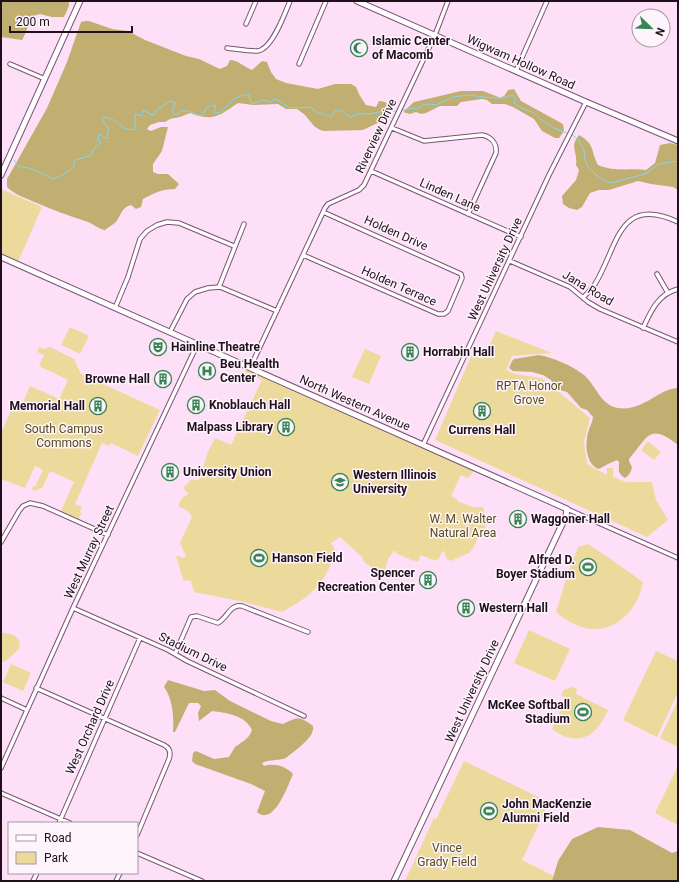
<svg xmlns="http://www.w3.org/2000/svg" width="679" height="882" font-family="Roboto,sans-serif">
	<rect width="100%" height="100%" fill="#fde0f7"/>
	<!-- green -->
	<path fill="#ecda9d" d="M1,189L42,207L18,262L1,254Z
		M70,327L89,336L80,354L61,345Z
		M496,331L552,353L512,356L506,370L515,374L542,378L590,418L584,442L587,464L607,475V468H613V477L626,482H652L656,500L668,520L647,537L435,440L472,354L483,359Z
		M39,347L44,349L50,347L74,359L81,374L160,410L138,456L111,443L109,446L102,443L75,504L82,507L80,512L82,513L77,521L60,513L74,482L50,471L42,488L33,491L32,488L33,486L35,487L43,470L35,466L25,488L1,479V433L14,404L21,407L30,386L59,399L68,380L39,366L44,355L37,352Z
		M365,349L381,356L369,384L352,377Z
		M247,367L475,467L471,475L468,478L461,475L451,496L457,499V501L473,507H483L486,521L485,528L481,533L472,550L469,553L451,561L447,559L443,550L438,560L437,559L436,561L421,555L418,562L414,560L413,561L396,553V551H394L388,559L385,571H386L382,578L369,565L365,563L362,557L340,537L331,543L335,550C329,581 309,598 282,612L240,601L194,592L191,581L186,580L184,582L176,556H178L184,558L186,556L180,543L192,517L188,511L178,506L182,498L189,494L185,491L184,487L191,480H199L208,452L215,438L231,445L262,380L245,372Z
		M648,441L661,452L654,460L641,450Z
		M588,544L609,558L643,582C637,616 606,641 572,623C566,620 561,616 556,612L568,573L578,547Z
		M529,630L570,649L555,681L514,663Z
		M1,633C11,632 23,637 19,649C14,653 10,658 4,662L1,661Z
		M656,651L678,661V692L657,737L623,720Z
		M11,664L31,673L23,691L3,682Z
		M572,687L577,689L576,694L608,710C596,737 579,748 552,729L566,698L561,695L564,690Z
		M678,700V747L660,738Z
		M464,761L549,802L522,860L556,877L554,881H405L434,818L436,819Z
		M678,766V825L655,813Z"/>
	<!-- forest -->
	<path fill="#c1af72" d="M1,1H69V6L64,17H52L40,14L33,16C28,23 27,32 22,40L1,37Z
		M85,21H89L112,29L128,31L145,40L186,56L199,59L220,69L227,66L230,60C238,60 244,67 252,70L262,61L267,62L271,72L276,79L286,83L318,89L335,84H351L356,87L360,96L366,105L376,107L379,101C385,101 389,104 393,108L386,119L363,130L324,131L320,130L314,126L305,115L297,109H286L278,104L253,105L238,103C219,116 213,122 190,113L180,117L170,119L165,122H159L150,125L147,129L151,131L161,127H168L162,151L153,164V172L158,174H168L179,184L175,189C162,189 154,193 143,199L141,207L136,209L131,205C122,207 121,215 116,222C113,225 108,227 105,230C98,229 94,224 88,222C69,216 50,209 32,201C23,197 14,194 7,187V179L47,108L67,62L81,22Z
		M514,89L521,101L563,124L564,131L559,138H555L542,131L534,119L513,107L505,104H492L487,100L482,99L461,102L457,106H440L426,113L421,114L416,112L410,114L403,112L414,102L461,91H483L501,98L505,95L508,90Z
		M579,135C596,145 590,150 598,165C613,172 630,168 646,170L655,163L660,145L670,143L678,145V190L673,187L651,184L638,181L609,190H599L590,193L582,207L577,210L569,208L563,204L562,196L576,180L579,170L576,165C578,152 569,147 579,135Z
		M539,355C554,358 571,365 584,375C596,385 600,405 618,408C643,412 659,388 678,388V445C649,422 648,437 629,459V461L632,467C631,473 629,475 625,478C617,473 619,470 619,462L617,460L608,464L599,469C588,466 585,449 587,439C587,431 592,425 593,417L587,410L581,408L567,392L556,389L551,380L543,375L532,372L513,371L509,368L512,361L514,359Z
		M168,680L204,691L215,690L230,701L271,721L283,724C298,717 299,716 313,726C315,738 295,750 286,758C278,761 270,759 262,763L264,766C273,763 286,766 293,774C288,785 274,827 257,812L265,791L251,784L195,764L192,761L193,753L196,751L214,759L229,757L235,747L245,740L249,736L252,730C245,715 227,713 212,711L199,721L198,713L201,706L198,703H189L175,732H173C174,718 173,699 164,687Z
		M598,827L630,830L672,853L678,851V881H552L558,861L572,839Z"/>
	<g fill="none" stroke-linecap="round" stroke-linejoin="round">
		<!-- stream -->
		<path stroke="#86d6e8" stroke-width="1" d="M403,110L412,108L419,109L422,105L429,104L436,105L453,97L467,95L493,98H503L513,95L515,98L514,103L519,107L534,113L540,119L554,128L567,133
			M572,135C578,138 582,145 584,150C585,154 584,159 586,163C590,172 603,180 611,183L645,174L659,164L678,161
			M97,146L101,143L98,141L99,134L107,139L108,135L107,133L109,130L102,119L103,117C115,116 120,130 133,130L135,128V114L142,116L143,110L150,114L154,115L158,109L170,101L176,103L172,111L174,114H178L180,111C188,110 193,113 201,116L204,113L207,107L216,105L214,112L219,113C229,106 235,93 249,95L250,100L253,104L263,100L271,102L274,99L280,101L289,108C297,106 302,109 310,107L318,113H321L330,117L333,115L335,111C342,109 346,114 351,118L354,115L358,114H369L384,111H396
			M14,160L19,167C30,166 42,174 53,179L63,175L74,167V162L75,160L90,156L96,146"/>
		<!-- street casing -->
		<g stroke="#7b5274" stroke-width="5.5">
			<path id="street" d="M246,24L256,1
				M227,48C236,49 247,51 257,51C272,50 285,13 290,1
				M10,64L45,79
				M299,64L326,1
				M516,71L547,1
				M392,128L424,141L482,135C492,137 497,144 496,153L468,214
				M371,171L521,237
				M303,255L438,314H444L448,311L462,278L461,274L323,212
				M510,261L570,287L588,302L600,309L678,342
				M657,274L668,293
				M219,287L244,224
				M583,298C587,293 592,289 595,284C618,247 618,194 678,222
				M115,308L128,277L140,239L147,231L157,225L167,222L179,223L234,246
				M643,328C651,311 658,294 678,289
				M170,332L187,299L195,292L208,288L220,287L277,311
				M250,368L325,208L328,204L359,190L364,185L435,35L448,1
				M423,445L549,175L586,102
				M567,509L678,558
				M1,542L19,511L23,506L30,503L43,506L108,535
				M73,608L168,650L187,661L304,716
				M175,654L191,617L197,616L218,623C228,617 230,604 242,606L308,632
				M36,688L164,745C170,748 171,753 169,759L137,835
				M1,698L27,710
				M1,768L73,608L197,345
				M1,793L70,823
				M59,823L140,638
				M137,853L202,881
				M33,881L37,873
				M116,881L120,873"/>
		</g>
		<!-- secondary casing -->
		<g stroke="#7b5274" stroke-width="7">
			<path id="secondary" d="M357,1L586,102L678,141
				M1,175L80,1
				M1,257L567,509L566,516L394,881"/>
		</g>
		<!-- street -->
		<use href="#street" stroke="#fff" stroke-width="3.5"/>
		<!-- secondary -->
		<use href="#secondary" stroke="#fff" stroke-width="5"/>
	</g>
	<!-- icons -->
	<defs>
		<g id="mosque-ring" transform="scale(0.9)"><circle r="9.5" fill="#fef4fc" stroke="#378554" stroke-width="1.5"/><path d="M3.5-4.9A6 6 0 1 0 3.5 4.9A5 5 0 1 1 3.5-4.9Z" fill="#378554"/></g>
		<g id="theatre-ring" transform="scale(0.9)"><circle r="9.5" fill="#fef4fc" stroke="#378554" stroke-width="1.5"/><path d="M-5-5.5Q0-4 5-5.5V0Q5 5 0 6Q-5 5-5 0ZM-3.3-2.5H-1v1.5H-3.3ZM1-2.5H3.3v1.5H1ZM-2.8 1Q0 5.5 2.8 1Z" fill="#378554"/></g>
		<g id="building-ring" transform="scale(0.9)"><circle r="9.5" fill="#fef4fc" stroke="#378554" stroke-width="1.5"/><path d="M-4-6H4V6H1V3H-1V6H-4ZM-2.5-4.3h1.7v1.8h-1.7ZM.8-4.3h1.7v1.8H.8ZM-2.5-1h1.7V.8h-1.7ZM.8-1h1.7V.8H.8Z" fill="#378554"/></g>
		<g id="hospital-ring" transform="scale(0.9)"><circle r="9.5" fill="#fef4fc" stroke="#378554" stroke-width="1.5"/><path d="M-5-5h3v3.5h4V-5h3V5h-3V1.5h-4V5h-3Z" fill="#378554"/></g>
		<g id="university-ring" transform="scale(0.9)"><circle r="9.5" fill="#fef4fc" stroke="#378554" stroke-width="1.5"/><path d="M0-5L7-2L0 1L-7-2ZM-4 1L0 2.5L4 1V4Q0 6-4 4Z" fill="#378554"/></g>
		<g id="stadium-ring" transform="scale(0.9)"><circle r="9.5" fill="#fef4fc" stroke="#378554" stroke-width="1.5"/><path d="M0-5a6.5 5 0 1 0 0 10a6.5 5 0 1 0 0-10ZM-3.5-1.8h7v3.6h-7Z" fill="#378554"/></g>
	</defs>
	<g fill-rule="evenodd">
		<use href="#mosque-ring" x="359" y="48"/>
		<use href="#theatre-ring" x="158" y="347"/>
		<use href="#building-ring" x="410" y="352"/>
		<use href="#hospital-ring" x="207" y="371"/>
		<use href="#building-ring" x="163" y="379"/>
		<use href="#building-ring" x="196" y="405"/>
		<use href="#building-ring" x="98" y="406"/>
		<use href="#building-ring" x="482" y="411"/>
		<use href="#building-ring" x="286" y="427"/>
		<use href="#building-ring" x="170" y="472"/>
		<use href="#university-ring" x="340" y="482"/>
		<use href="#building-ring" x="518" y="519"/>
		<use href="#stadium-ring" x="259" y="558"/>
		<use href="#stadium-ring" x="588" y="567"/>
		<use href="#building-ring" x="428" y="580"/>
		<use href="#building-ring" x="466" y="608"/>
		<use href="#stadium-ring" x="583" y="712"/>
		<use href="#stadium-ring" x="489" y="811"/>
	</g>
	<g text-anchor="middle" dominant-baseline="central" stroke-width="3" stroke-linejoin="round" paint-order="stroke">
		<!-- poi labels -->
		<g font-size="12" font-weight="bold" fill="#200f1d" stroke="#fef4fc" text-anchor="start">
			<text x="372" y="41">Islamic Center<tspan x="372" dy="14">of Macomb</tspan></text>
			<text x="171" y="347">Hainline Theatre</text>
			<text x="423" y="352">Horrabin Hall</text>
			<text x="220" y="364">Beu Health<tspan x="220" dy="14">Center</tspan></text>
			<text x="150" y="379" text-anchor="end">Browne Hall</text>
			<text x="209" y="405">Knoblauch Hall</text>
			<text x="85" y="406" text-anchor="end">Memorial Hall</text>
			<text x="273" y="427" text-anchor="end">Malpass Library</text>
			<text x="482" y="430" text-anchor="middle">Currens Hall</text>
			<text x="183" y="472">University Union</text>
			<text x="353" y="475">Western Illinois<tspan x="353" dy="14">University</tspan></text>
			<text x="531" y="519">Waggoner Hall</text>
			<text x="272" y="558">Hanson Field</text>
			<text x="575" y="560" text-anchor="end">Alfred D.<tspan x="575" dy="14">Boyer Stadium</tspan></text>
			<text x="415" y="573" text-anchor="end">Spencer<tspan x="415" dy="14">Recreation Center</tspan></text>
			<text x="479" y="608">Western Hall</text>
			<text x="570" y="705" text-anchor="end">McKee Softball<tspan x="570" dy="14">Stadium</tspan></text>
			<text x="502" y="804">John MacKenzie<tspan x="502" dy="14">Alumni Field</tspan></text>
		</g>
		<!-- street labels -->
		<g font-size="12" fill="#200f1d" stroke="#fef4fc">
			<text transform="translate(521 62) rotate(24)">Wigwam Hollow Road</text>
			<text transform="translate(376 136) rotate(-65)">Riverview Drive</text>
			<text transform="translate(450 195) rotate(24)">Linden Lane</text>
			<text transform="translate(396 233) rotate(24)">Holden Drive</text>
			<text transform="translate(495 269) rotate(-65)">West University Drive</text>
			<text transform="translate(399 286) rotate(24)">Holden Terrace</text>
			<text transform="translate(588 288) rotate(31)">Jana Road</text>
			<text transform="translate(355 403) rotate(24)">North Western Avenue</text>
			<text transform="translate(89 552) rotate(-65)">West Murray Street</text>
			<text transform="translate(193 652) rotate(26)">Stadium Drive</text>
			<text transform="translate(472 691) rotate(-65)">West University Drive</text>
			<text transform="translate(90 727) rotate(-66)">West Orchard Drive</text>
		</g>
		<!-- park labels -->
		<g font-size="12" fill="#584a1b" stroke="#fef4fc">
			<text x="529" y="386">RPTA Honor<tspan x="529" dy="14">Grove</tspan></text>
			<text x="64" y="429">South Campus<tspan x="64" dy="14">Commons</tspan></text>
			<text x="463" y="519">W. M. Walter<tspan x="463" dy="14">Natural Area</tspan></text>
			<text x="447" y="848">Vince<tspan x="447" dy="14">Grady Field</tspan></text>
		</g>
	</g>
	<!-- border -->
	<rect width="679" height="882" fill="none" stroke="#200f1d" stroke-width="4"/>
	<!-- legend -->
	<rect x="8" y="822" width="130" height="52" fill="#fef4fc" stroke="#a598a3"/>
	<rect x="16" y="835" width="20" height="6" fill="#ffffff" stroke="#a598a3"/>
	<text x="44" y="842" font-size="12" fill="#200f1d">Road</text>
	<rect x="16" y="852" width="20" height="12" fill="#ecda9d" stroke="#a598a3"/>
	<text x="44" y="862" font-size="12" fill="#200f1d">Park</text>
	<!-- north arrow -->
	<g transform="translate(651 28) rotate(113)"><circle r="19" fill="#fef4fc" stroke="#a598a3"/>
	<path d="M0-3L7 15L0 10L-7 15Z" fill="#378554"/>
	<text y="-6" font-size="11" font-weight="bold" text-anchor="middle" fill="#200f1d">N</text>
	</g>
	<!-- scale -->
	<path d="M10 26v6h122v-6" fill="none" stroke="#200f1d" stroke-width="2"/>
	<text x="16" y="26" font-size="12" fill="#200f1d" stroke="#fef4fc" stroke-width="3" paint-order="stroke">200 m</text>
</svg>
